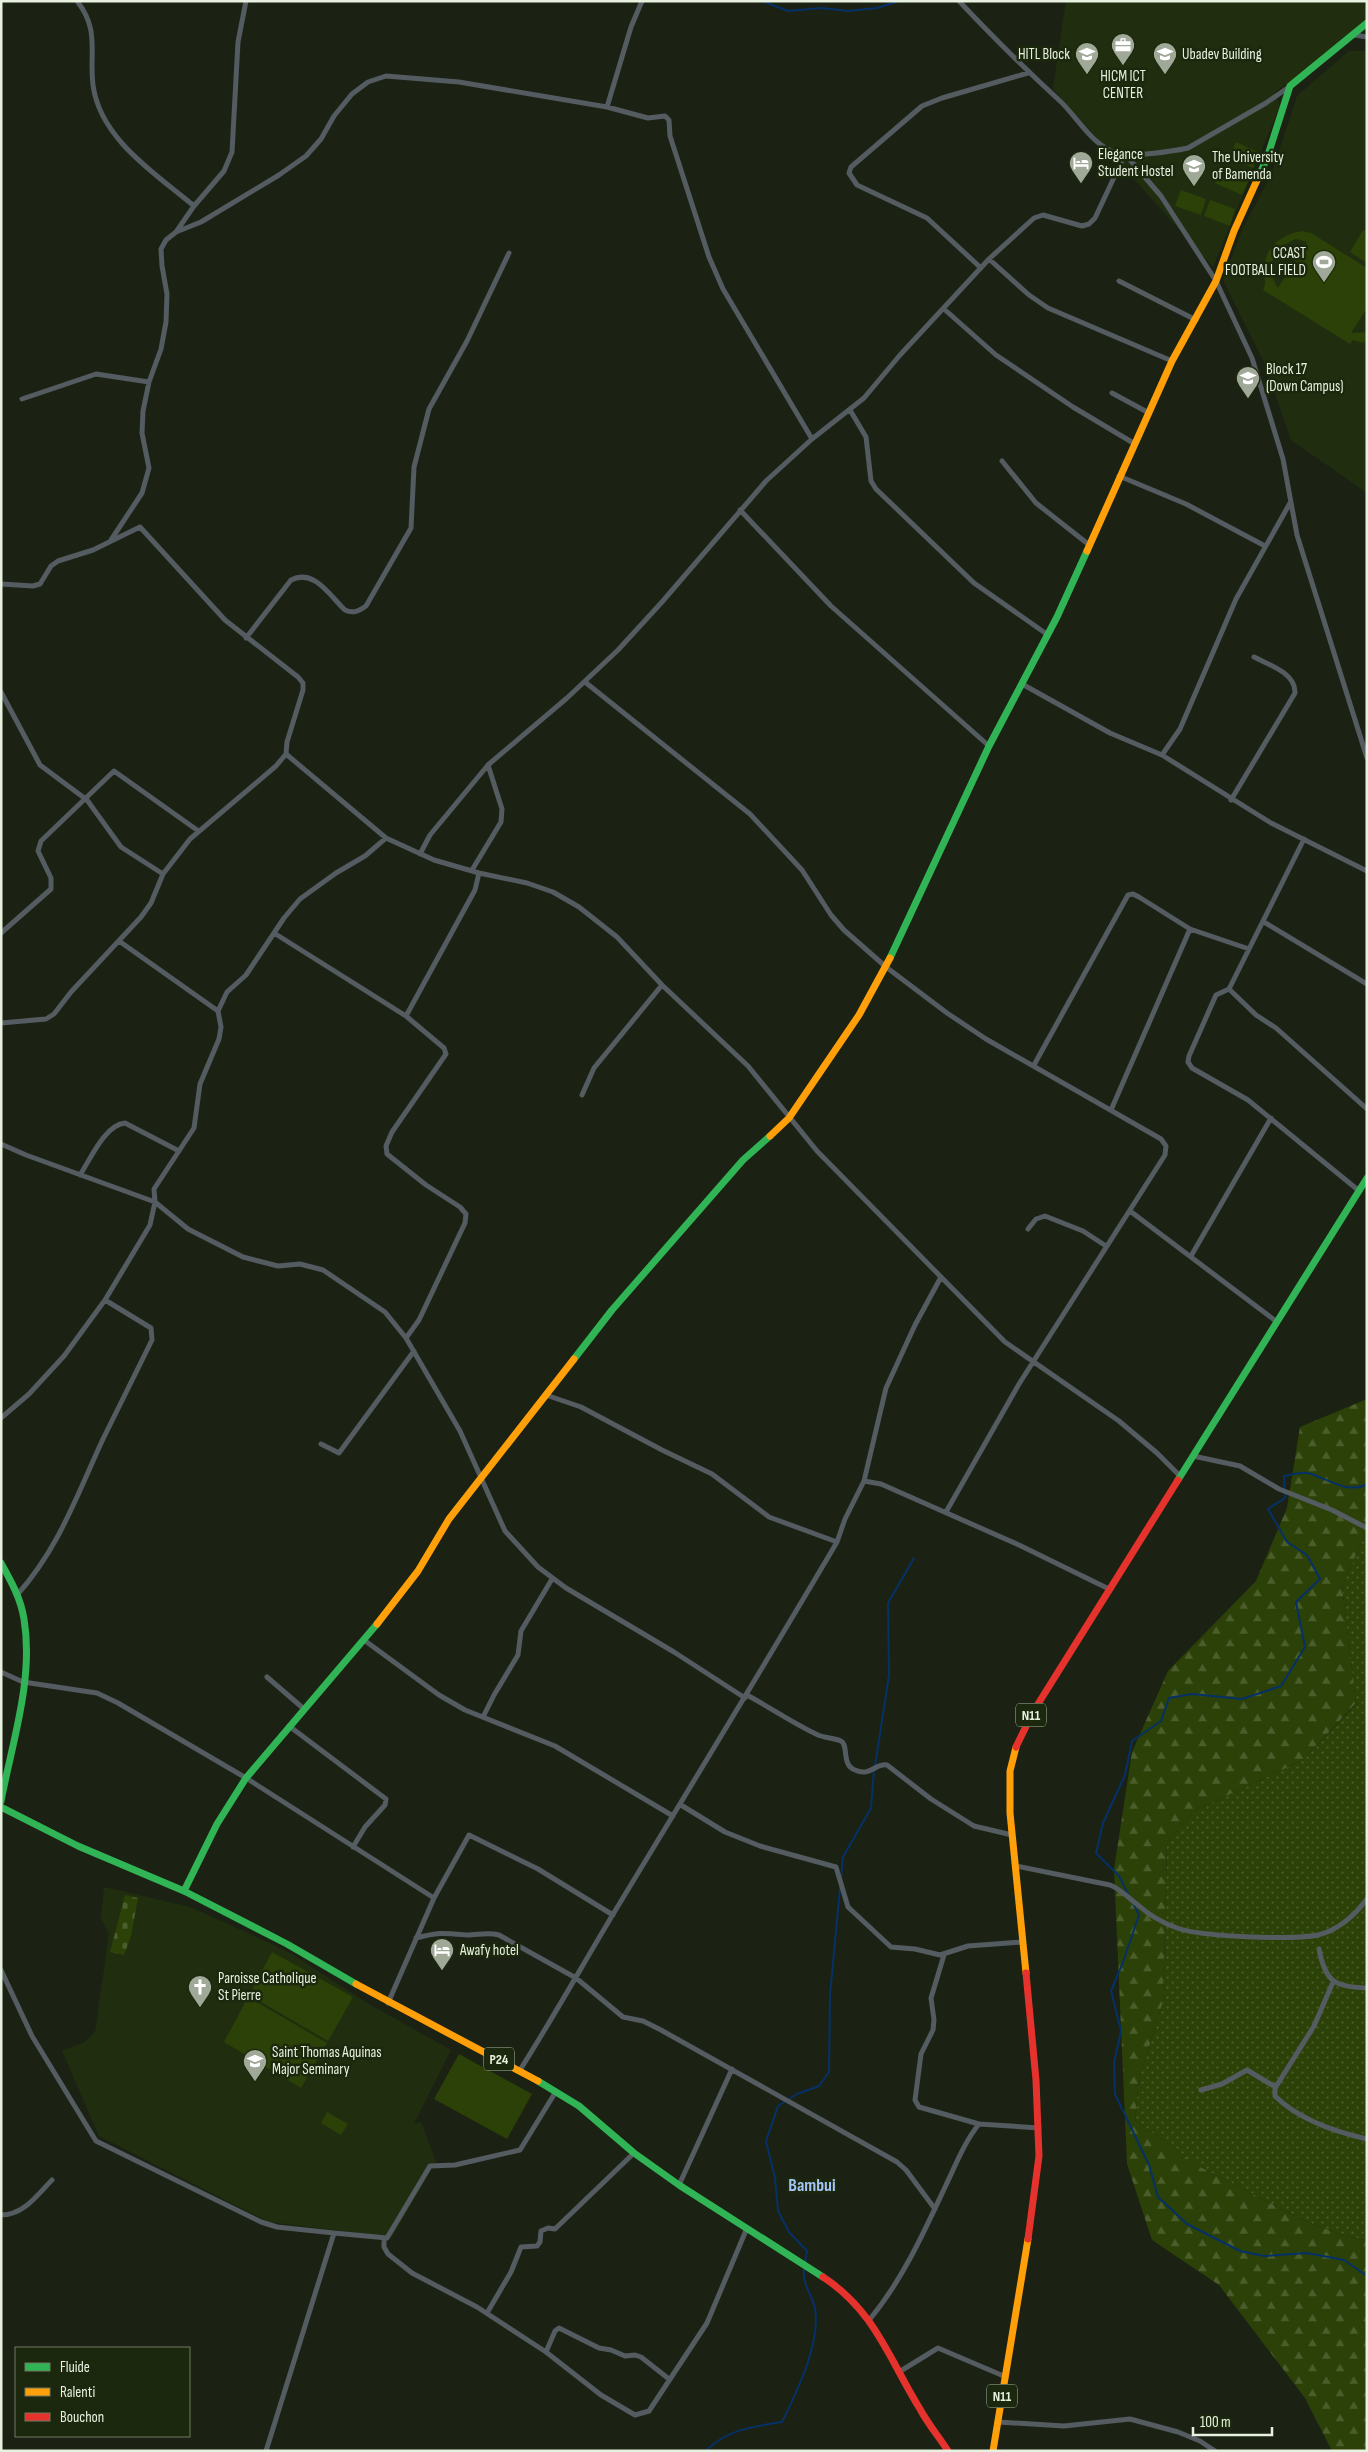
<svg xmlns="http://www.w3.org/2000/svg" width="1368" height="2452" font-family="'Sofia Sans Condensed',sans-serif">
	<defs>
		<pattern id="grass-dots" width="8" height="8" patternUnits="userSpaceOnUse" patternTransform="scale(1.25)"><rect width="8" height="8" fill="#2b4107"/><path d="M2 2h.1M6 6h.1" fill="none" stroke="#4a5d2b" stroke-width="1.8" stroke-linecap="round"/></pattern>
		<pattern id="forest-firs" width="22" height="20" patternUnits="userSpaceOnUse" patternTransform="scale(1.25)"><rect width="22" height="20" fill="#2b4107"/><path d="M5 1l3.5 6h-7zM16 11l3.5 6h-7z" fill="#4a5d2b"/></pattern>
		<pattern id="cemetery-stones" width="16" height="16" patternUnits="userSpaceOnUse" patternTransform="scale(1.25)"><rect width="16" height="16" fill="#2b4107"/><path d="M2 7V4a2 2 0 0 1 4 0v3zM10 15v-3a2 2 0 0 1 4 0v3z" fill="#4a5d2b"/></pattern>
	</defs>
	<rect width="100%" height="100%" fill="#1b2213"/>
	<!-- built -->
	<path fill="#202e0f" d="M1066,1H1367V23L1333,53L1275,92L1280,106L1213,267L1053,89Z
		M1349,51H1367V493L1291,440L1264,362L1223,280L1242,230L1272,173L1297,96Z
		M104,1887L190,1907L263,1940L292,1954L367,2003L451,2050L414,2124L421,2122L436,2162L392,2237L269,2222L99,2136L62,2051L85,2042L95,2032L109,1934L101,1919Z"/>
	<!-- grass -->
	<path fill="url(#grass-dots)" d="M1367,1530V2240L1345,2236L1307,2222L1200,2167L1135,2120L1139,2079L1163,2002L1167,1842L1196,1810L1303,1760L1356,1704L1342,1586Z"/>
	<!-- forest -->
	<path fill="url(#forest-firs)" d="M1367,1399V1530L1342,1586L1356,1703L1303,1760L1196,1810L1167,1842L1163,2002L1139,2079L1135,2120L1200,2167L1307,2222L1345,2236L1367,2240V2451H1332L1305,2398L1219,2285L1152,2240L1127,2164L1114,1869L1132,1752L1168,1671L1256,1581L1287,1508L1300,1427Z"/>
	<!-- cemetery -->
	<path fill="url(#cemetery-stones)" d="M125,1895L138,1898L131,1936L124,1955L110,1952Z"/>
	<!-- pitch -->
	<path fill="#2b4107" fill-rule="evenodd" d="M1236,142L1260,153L1253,168L1229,157Z
		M1221,168L1249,180L1242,195L1215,183Z
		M1181,190L1206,199L1201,215L1175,206Z
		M1210,200L1235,209L1230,226L1204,216Z
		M1363,230L1367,232V263L1350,252Z
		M1302,231L1311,233L1367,268V308L1351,333L1367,332V341L1363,343L1353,340L1350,344L1263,290C1267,283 1264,278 1264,271C1264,248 1280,235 1302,231ZM1296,239L1307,242L1278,288C1263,268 1274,247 1296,239Z
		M272,1952L353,1997L328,2041L249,1995Z
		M248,1997L327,2043L301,2088L224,2042Z
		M459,2054L532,2094L507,2139L434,2099Z
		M327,2112L348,2124L341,2135L321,2123Z"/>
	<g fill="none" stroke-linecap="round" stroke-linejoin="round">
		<!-- stream -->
		<path stroke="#053168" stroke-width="2" d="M762,1L788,11L821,8L848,11L877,8L899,1
			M875,1766L889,1675L888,1603L914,1558
			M841,1878L843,1857L871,1808L874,1770
			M1128,1894L1119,1876L1096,1853L1103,1823L1125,1775L1132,1741L1161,1721L1169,1698L1192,1694L1242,1699L1281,1686L1305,1647L1296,1602L1320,1579L1307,1555L1287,1542L1268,1509L1285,1498L1284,1476C1291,1475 1301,1472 1308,1473C1327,1478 1347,1495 1367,1484
			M1133,1903L1139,1915L1123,1962L1111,1991L1121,2031L1114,2063L1115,2094L1149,2165L1158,2197L1187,2224L1240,2251L1264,2256L1307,2253L1344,2260L1367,2276
			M805,2263L807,2251L789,2232L778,2211L775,2178L766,2141L778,2106L797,2094L819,2086L829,2072L830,1995L840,1888
			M706,2451C725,2430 755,2426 782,2422C797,2392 821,2342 815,2308C811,2292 802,2285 804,2268"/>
		<!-- street -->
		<path stroke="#545b61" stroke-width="5" d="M77,1C100,30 89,53 93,85C100,139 156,174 194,206
			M959,1C992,36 1025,69 1060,101C1077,117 1092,145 1116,153C1129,158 1174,151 1188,148L1266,103L1289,87
			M1355,35L1367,37
			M607,107L631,27L642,1
			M1125,154L1161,196L1216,281L1252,358L1283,459L1297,535L1367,758
			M176,232L201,222L279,175L306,156L321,139L334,116L352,94L368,82L386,76L459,82L607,107L648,118L665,116L669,120L670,136L709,257L723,289L812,439
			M989,259L1029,295L1048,308L1172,361
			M981,268L927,218L857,185L849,173L851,167L922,106L942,98L1028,73
			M1119,281L1196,320
			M944,309L996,355L1073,407L1135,444
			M1112,393L1149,413
			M22,399L96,374L149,382
			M850,410L866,437L871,481L876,489L974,583L1048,635
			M1002,461L1036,503L1088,544
			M1119,476L1186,504L1265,546
			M740,510L831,606L989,746
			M111,540L142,493L149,468L142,433L143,411L149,382L161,349L166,322L167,294L162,266L161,249L166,240L176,232L194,206L224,171L232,152L238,42L246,1
			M1,584L33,586L40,584L51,566L58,561L93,550L140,527L225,620L298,677L303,683V690L287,742L286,754L276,766L190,839L163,874L151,903L141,917L71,992L54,1014L46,1019L1,1023
			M246,638L291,580C314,568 330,596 345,610C353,614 359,611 366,606L411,528L414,467L429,409L467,341L509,253
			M585,682L750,814L802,870L831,915L844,930L886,967L947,1013L986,1039L1161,1139L1166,1146L1165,1155L1019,1384L946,1512
			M1022,684L1110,733L1162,755L1271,823L1367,871
			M1,692L40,765L87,800L121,847L163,874
			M286,754L386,838L434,860L479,873L527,883L553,892L579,907L617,937L662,985L748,1066L817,1151L1005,1342L1119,1421L1157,1453L1180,1476
			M1162,755L1180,729L1236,599L1290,503
			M1231,800L1295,693C1296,673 1269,665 1254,657
			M420,854L430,835L488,765L567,698L618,650L662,602L766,481L812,439L864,398L900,355L989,259L1034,218L1043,215L1082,226L1089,224L1095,218L1125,154
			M472,870L501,822L502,809L488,765
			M479,873L475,890L406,1016L444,1048L446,1054L392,1132L386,1146L387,1154L426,1185L460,1207L466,1214L465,1223L419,1320L406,1338L460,1431L505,1531L538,1567L566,1588L674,1652L745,1698
			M1264,922L1367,984
			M1,933L51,889V878L38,851L41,841L114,771L197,830
			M274,933L406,1016
			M119,941L218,1011
			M1229,989L1216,995L1189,1056L1188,1062L1192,1068L1248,1100L1358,1190
			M1229,989L1256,1015L1276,1028L1367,1109
			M1229,989L1304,839
			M1034,1065L1128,895L1133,894L1139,897L1190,929L1249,949
			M582,1095L594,1068L662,985
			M1111,1110L1190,929
			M1,1144L26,1155L155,1202L188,1229L243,1257L278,1266L300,1264L323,1270L385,1312L406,1338
			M80,1175C91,1158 105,1125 125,1123L179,1151
			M1130,1211L1277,1322
			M1028,1229L1036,1219L1045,1216L1083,1231L1106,1246
			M1191,1256L1271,1118
			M546,1395L581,1407L662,1450L712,1474L769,1517L837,1542
			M1,1418L29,1394L64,1356L105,1300L150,1225L155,1202L154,1189L194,1128L200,1084L219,1039L221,1027L218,1011L227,992L246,975L284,918L300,899L336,873L365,856L386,838
			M321,1444L339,1453L414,1351
			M1193,1456L1240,1466L1279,1489L1332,1510L1367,1528
			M864,1481L881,1484L1019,1545L1109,1589
			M17,1595C59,1548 77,1495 103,1439C119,1406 136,1373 152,1340L151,1328L105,1300
			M364,1640L439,1695L465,1710L555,1746L673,1816
			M1,1672L23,1682L97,1693L118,1703L246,1778L434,1898
			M267,1677L304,1709
			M747,1695C771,1708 794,1724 818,1735C825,1738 834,1738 841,1741C849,1745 841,1765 855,1770C871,1777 875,1763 887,1765L931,1799L974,1826L1012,1835
			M483,1717L494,1695L518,1655L521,1631L552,1579
			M289,1726L386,1799L385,1805L365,1827L353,1847
			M681,1805L725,1832L760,1846L836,1867L848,1907L891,1947L915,1949L940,1955L968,1946L1023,1942
			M1016,1866L1110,1885C1121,1889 1128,1898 1138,1905C1149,1915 1163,1923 1177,1928C1201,1937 1293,1940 1318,1935C1339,1930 1354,1916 1367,1899
			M416,1938C439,1932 444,1933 467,1935C478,1935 488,1932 499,1935L576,1978L623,2017L643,2021L661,2030L897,2162L906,2170L935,2209
			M1319,1949C1325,1981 1334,1987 1366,1988
			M944,1955L931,1998L934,2020L933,2030L921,2054L915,2100L919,2107L979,2124
			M1,1970L32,2036L96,2141L261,2222L277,2227L334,2233
			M388,2003L434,1898L469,1835L538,1869L613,1915
			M520,2070C553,2018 583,1964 615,1911C689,1789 764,1666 837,1542L845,1519L864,1481L886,1388L915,1325L941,1277
			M1275,2086V2096C1298,2119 1336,2132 1367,2139
			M1201,2090L1222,2084L1247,2070L1272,2085H1277L1314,2026L1333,1982
			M679,2185L732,2069
			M1,2215C24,2215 37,2195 52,2180
			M384,2239V2247L388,2254L412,2273L477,2307L546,2352L601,2395L635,2415L649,2411L707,2323L747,2228
			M487,2313L511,2272L521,2247L537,2246L540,2242L541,2231L548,2228L555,2229L634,2153
			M870,2319C903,2279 924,2232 946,2185C956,2164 965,2141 979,2124L1039,2128
			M546,2352L555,2331L559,2328L599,2348L611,2350L625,2356L635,2355L641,2357L669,2379
			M899,2372L938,2348L1006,2377
			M998,2422L1064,2426L1130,2419L1178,2432L1200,2441L1215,2451
			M266,2451L334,2233L387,2238L430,2166L455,2165L520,2150L555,2093"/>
		<!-- fast -->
		<path stroke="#30b455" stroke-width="7" d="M1258,178L1267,158L1290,86L1367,23
			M890,958L989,746L1057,617L1087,551
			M574,1359L612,1310L743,1160L770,1136
			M1178,1480L1367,1178
			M1,1563C11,1581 21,1599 24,1619C34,1679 12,1743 1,1801
			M1,1807L78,1846L184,1891L287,1944L356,1984
			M184,1891L217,1824L246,1778L377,1624
			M538,2081L579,2106L634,2153L679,2185L823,2277"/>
		<!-- slow -->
		<path stroke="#ff9f0a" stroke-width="7" d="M1087,551L1172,361L1216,281L1234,231L1258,178
			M770,1136L789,1118L859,1015L890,958
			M377,1624L418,1571L449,1519L574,1359
			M1016,1747L1010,1771V1813L1026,1973
			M356,1984L538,2081
			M993,2451L1028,2239"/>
		<!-- jam -->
		<path stroke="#e5322d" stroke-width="7" d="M1016,1747L1033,1712L1178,1480
			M1026,1973L1036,2080L1039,2156L1028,2239
			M823,2277C875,2311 889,2359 920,2409C928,2424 939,2437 948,2451"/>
	</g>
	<!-- icons -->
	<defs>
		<g id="office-pin" transform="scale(1.25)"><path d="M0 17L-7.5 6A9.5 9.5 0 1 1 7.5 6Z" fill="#a0a998" stroke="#1c280d"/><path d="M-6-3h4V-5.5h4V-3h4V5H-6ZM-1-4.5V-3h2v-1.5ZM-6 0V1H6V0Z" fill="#fff"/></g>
		<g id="university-pin" transform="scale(1.25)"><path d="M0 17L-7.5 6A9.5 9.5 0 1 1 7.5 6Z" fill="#a0a998" stroke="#1c280d"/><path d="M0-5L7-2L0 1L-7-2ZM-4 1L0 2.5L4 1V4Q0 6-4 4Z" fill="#fff"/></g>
		<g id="hotel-pin" transform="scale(1.25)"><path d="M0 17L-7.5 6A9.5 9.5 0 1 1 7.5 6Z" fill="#a0a998" stroke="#1c280d"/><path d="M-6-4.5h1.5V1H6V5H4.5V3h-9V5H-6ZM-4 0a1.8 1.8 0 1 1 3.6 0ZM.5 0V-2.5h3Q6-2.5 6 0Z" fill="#fff"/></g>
		<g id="stadium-pin" transform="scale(1.25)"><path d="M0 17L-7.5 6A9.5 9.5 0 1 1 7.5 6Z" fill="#a0a998" stroke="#1c280d"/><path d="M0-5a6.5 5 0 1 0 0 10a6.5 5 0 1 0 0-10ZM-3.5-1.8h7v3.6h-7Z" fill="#fff"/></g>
		<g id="church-pin" transform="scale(1.25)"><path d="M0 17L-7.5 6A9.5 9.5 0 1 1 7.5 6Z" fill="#a0a998" stroke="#1c280d"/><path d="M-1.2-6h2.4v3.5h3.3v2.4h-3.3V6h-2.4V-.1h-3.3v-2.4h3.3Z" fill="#fff"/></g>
	</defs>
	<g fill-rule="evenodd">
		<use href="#office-pin" x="1123" y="45"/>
		<use href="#university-pin" x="1087" y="54"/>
		<use href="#university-pin" x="1165" y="54"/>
		<use href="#hotel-pin" x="1081" y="163"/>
		<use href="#university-pin" x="1194" y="166"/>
		<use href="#stadium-pin" x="1324" y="262"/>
		<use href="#university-pin" x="1248" y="378"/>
		<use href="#hotel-pin" x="442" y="1950"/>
		<use href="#church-pin" x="200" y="1987"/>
		<use href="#university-pin" x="255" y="2061"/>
	</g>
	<g text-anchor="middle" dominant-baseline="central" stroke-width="5" stroke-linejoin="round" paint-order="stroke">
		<!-- shield labels -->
		<g fill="#1c280d" stroke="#abb5a1" stroke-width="1">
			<rect x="1016" y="1703.5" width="30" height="23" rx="4"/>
			<rect x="484" y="2047.5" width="30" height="23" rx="4"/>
			<rect x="987" y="2384.5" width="30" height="23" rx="4"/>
		</g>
		<g font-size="14" font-weight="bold" fill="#e8f1e0">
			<text x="1031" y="1715">N11</text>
			<text x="499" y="2059">P24</text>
			<text x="1002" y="2396">N11</text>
		</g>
		<!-- poi labels -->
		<g font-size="15" fill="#e8f1e0" stroke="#1c280d" text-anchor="start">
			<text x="1070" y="54" text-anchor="end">HITL Block</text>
			<text x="1182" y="54">Ubadev Building</text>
			<text x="1123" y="76" text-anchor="middle">HICM ICT<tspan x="1123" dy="17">CENTER</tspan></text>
			<text x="1098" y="154">Elegance<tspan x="1098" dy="17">Student Hostel</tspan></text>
			<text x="1212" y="157">The University<tspan x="1212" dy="17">of Bamenda</tspan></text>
			<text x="1306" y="253" text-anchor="end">CCAST<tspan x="1306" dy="17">FOOTBALL FIELD</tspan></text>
			<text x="1266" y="369">Block 17<tspan x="1266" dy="17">(Down Campus)</tspan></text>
			<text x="460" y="1950">Awafy hotel</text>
			<text x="218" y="1978">Paroisse Catholique<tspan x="218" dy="17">St Pierre</tspan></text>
			<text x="272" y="2052">Saint Thomas Aquinas<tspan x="272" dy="17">Major Seminary</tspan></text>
		</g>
		<!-- quarter labels -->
		<g font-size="18" font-weight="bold" fill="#a4c6f8" stroke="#1c280d">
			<text x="812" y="2185">Bambui</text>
		</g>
	</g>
	<!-- border -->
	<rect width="1368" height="2452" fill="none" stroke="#e8f1e0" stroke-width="5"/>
	<!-- legend -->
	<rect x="15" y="2347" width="175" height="90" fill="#1c280d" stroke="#6e7861"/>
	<rect x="25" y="2363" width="25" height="8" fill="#30b455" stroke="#6e7861"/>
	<text x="60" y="2372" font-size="15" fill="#e8f1e0">Fluide</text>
	<rect x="25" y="2388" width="25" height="8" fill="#ff9f0a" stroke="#6e7861"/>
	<text x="60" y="2397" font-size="15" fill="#e8f1e0">Ralenti</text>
	<rect x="25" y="2413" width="25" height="8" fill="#e5322d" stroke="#6e7861"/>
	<text x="60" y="2422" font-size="15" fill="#e8f1e0">Bouchon</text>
	<!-- scale -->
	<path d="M1193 2427v8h79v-8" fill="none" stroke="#e8f1e0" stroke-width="2.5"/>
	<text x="1200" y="2427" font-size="15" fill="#e8f1e0" stroke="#1c280d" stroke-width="4" paint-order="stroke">100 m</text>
</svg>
